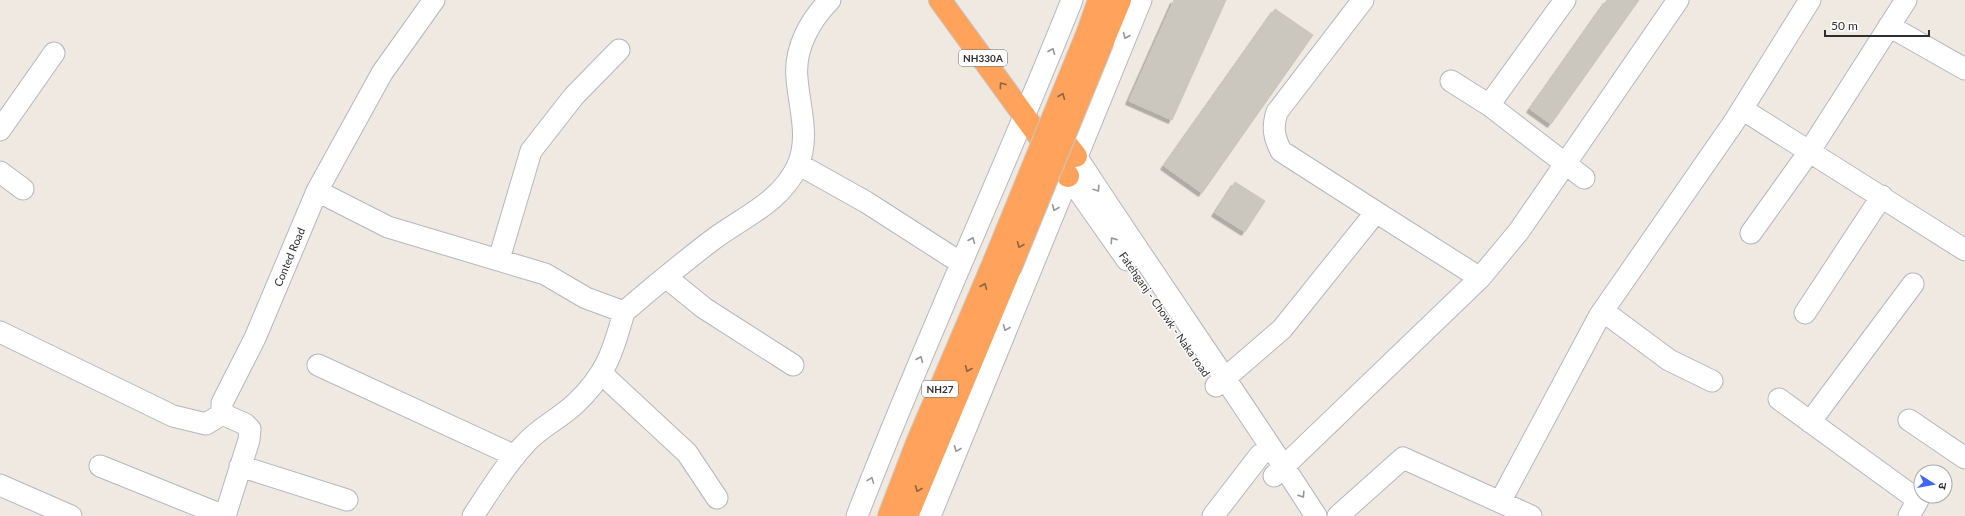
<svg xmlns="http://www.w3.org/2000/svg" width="1965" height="516" font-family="Lato,'Noto Sans Devanagari',sans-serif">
	<defs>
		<filter id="shadow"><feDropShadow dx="-3.5" dy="3.5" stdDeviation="0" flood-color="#0004"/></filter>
	</defs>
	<rect width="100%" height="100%" fill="#efe9e1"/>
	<!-- building -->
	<path fill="#cbc7bf" stroke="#cbc5ba" filter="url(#shadow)" d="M1174,0H1226L1172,120L1129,101Z
		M1607,0H1639L1551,124L1530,109Z
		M1275,9L1313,35L1202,193L1164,166Z
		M1235,182L1265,201L1245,232L1215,213Z"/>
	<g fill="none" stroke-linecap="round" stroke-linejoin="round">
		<!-- minor casing -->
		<g stroke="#b4b7c1" stroke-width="23">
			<path id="minor" d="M1363,0L1277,112C1272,128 1274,137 1281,151L1376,212
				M1889,26L1965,69
				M1451,81L1489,105L1584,178
				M1489,105L1565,0
				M1742,109L1965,250
				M0,130L54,53
				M1076,156C1155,277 1238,395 1316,516
				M798,164L866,202L961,263
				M0,172L23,189
				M1068,176L1127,260
				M317,191L388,227L545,274L586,298L624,312C652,288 681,264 711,241C742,217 780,204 798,165C810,136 799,107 797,78C794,49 810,20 830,0
				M1751,233L1809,152L1906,0
				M499,259L531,151L574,96L619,50
				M667,278L704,308L793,365
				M1480,278L1519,231L1678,0
				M1603,311L1669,360L1712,381
				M1805,313L1882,196
				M0,332L173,416L206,424L222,414
				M318,365L515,456
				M602,374L687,453L717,498
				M1216,386L1282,329L1376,212L1480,278L1274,476
				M1779,399L1918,500L1909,516
				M1909,420L1965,458
				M1810,422L1913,284
				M100,466L224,516
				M240,466L347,500
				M0,485L71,516
				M1500,502L1600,315L1734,122L1810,0
				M225,516L249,440L250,429L245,424L222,414V403L255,338L317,191L382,73L434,0
				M473,516C489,492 505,465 525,444C539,428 559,419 575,404C606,375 613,352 624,312
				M857,516C924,342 1003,173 1072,0
				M930,516L1141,0
				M1213,516L1260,455
				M1338,516L1403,458L1531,516"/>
		</g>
		<!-- highway casing -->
		<g stroke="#c9c9c9" stroke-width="24">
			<path id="highway" d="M940,0L1068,176
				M1088,32L1099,0
				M1103,41L1120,0
				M1052,126L1076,156
				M889,516L917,443L994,262
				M907,516L1010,269"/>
		</g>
		<!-- minor -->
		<use href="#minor" stroke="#fff" stroke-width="21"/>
		<!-- highway -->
		<use href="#highway" stroke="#ffa35c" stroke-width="22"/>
		<!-- highway-bridge casing -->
		<g stroke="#c9c9c9" stroke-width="24" stroke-linecap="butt">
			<path id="highway-bridge" d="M994,262L1088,32
				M1010,269L1103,41"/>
		</g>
		<!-- highway-bridge -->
		<use href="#highway-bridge" stroke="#ffa35c" stroke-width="22"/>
	</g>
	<!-- one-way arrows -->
	<defs><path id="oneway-chevron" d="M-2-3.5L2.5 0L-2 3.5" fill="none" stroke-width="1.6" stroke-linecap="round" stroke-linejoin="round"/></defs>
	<g stroke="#969696">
		<use href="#oneway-chevron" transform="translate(1126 36) rotate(113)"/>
		<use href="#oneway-chevron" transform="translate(1052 51) rotate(-68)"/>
		<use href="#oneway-chevron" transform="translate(1097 189) rotate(57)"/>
		<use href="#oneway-chevron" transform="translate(1055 208) rotate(112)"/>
		<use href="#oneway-chevron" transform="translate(972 240) rotate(-67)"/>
		<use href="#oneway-chevron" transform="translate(1113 240) rotate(-125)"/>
		<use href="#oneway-chevron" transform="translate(1006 328) rotate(112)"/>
		<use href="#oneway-chevron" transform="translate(920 359) rotate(-67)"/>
		<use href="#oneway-chevron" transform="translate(957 449) rotate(112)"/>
		<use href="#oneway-chevron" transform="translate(871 480) rotate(-69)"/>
		<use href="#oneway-chevron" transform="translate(1302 495) rotate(57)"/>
	</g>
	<g stroke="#8c6343">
		<use href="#oneway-chevron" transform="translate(1002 85) rotate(-126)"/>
		<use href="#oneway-chevron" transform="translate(1062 96) rotate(-68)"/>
		<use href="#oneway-chevron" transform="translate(1020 245) rotate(112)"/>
		<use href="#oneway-chevron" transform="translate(984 286) rotate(-67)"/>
		<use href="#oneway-chevron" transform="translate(968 369) rotate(113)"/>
		<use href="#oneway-chevron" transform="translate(918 489) rotate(112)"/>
	</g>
	<g text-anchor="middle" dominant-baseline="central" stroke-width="3" stroke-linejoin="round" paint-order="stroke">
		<!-- shield labels -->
		<g fill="#fff" stroke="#6d6d6d" stroke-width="1">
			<rect x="959" y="50" width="48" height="16" rx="3"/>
			<rect x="922" y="381" width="36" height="16" rx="3"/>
		</g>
		<g font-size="10" font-weight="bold" fill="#2e2e2e">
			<text x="983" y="58">NH330A</text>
			<text x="940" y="389">NH27</text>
		</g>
		<!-- street labels -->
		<g font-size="11" fill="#2e2e2e" stroke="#fff">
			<text transform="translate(289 257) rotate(-67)">Conted Road</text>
			<text transform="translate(1165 314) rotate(55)">Fatehganj - Chowk - Naka road</text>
		</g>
	</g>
	<!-- north arrow -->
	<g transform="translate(1933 484) rotate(101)"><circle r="19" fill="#ffffff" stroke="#ababab"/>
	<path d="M0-3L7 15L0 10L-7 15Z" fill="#4264fb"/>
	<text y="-6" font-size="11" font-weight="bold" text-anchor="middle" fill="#2e2e2e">उ</text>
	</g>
	<!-- scale -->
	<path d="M1825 30v6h104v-6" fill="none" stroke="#2e2e2e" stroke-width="2"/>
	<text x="1831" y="30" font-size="12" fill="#2e2e2e" stroke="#ffffff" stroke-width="3" paint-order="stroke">50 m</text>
</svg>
